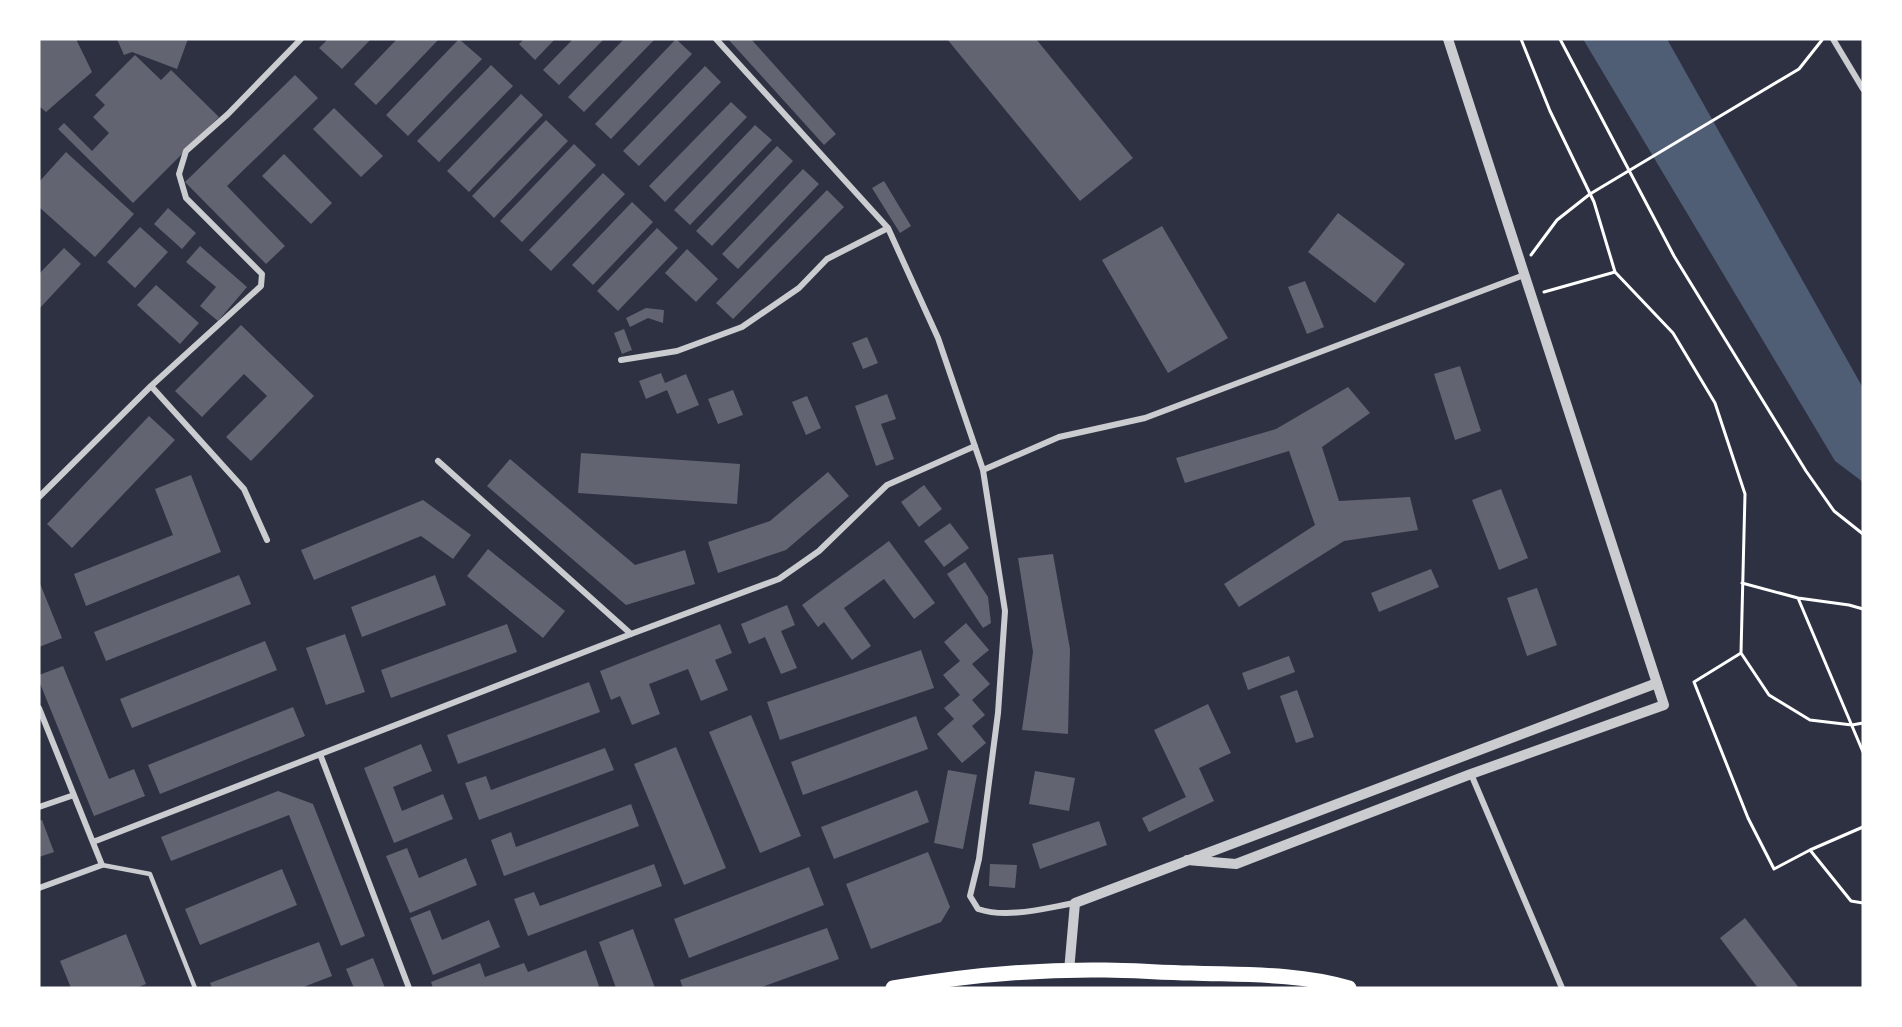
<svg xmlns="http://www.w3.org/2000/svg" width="1902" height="1027" font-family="Montserrat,sans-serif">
	<rect width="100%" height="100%" fill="#2d3142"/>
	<!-- water -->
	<path fill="#4f5d75" d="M1583,39H1667L1863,388V482L1835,461Z"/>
	<!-- building -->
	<path fill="#626471" d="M39,39H76L92,72L46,112L39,106Z
		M117,39H188L177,69L132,52L124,55Z
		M328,39H371L342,69L319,48Z
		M397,39H439L376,105L354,84Z
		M459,39L482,59L408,136L386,115Z
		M524,39H555L535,60L519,44Z
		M573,39H604L559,85L543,70Z
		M624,39H655L584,112L568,97Z
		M676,39L692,54L611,139L595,124Z
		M728,39H751L836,134L824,145Z
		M947,39H1036L1133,158L1080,201Z
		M135,55L161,80L171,70L219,117L133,203L58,129L64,123L92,151L109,133L93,117L105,105L95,95Z
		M491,65L513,86L439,162L417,141Z
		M705,66L721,82L639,166L623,151Z
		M295,75L318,98L227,186L285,246L266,264L185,182Z
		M521,94L543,115L469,192L447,171Z
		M731,102L747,117L665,202L649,186Z
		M334,108L383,156L361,177L313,129Z
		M546,120L568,141L494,218L472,196Z
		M755,125L772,140L690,225L674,210Z
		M574,144L596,165L522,242L500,221Z
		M777,146L793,161L712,246L696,231Z
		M66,152L134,214L95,257L39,207V182Z
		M284,154L332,203L311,224L262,176Z
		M803,169L819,184L738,269L722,254Z
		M603,173L625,194L551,271L529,250Z
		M884,181L911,226L900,233L872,188Z
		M827,190L844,207L733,319L716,303Z
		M632,202L653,222L593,285L572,265Z
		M168,208L196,233L182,249L154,224Z
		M1338,213L1405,264L1375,303L1308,252Z
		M1162,226L1228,338L1168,373L1102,260Z
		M140,227L168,252L135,288L107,262Z
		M657,228L678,248L618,311L597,291Z
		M200,246L247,287L218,321L200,306L216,287L186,262Z
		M64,248L81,264L39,309V274Z
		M687,249L718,279L696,302L665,273Z
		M1305,281L1324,327L1307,334L1288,287Z
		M156,285L199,323L180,344L137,305Z
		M646,308L664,310L663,323L648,318L630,327L626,318Z
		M241,325L314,396L251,461L226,437L267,396L244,374L202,417L175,391Z
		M624,329L632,350L622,354L614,333Z
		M867,337L878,363L863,369L852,343Z
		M1460,366L1481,431L1455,440L1434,374Z
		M661,373L665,383L686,374L699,405L677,414L667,390L646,399L639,381Z
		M1348,387L1370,413L1322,447L1339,501L1410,497L1418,530L1344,541L1239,607L1224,584L1315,525L1289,451L1185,483L1176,458L1276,429Z
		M733,390L743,415L718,424L708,399Z
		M887,394L896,419L881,424L894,459L876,466L855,406Z
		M807,396L821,428L806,435L792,402Z
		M149,416L175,440L72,548L47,524Z
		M581,453L740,464L737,504L578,493Z
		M510,459L635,565L685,550L695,584L626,605L487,486Z
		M828,472L849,496L786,550L718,573L708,542L770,521Z
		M191,475L221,552L86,606L74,574L173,535L155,489Z
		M924,485L942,509L919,527L901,502Z
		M1501,489L1528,558L1499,570L1472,500Z
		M423,500L471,535L453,559L421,536L314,580L301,550Z
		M950,523L969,548L944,567L924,541Z
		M889,541L935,603L914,619L884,579L844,608L871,646L852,660L824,622L818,627L802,605Z
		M488,549L565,611L543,638L467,576Z
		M1053,554L1070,649L1068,734L1022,730L1033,652L1018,558Z
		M965,562L988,597L991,623L983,628L947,574Z
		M1431,569L1439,587L1379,612L1371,593Z
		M239,575L251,604L106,661L94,632Z
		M435,575L446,605L362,637L351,607Z
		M39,581L62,638L39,647Z
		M1537,588L1557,645L1527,656L1507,598Z
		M787,605L795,625L781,631L797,668L781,674L765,637L749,644L741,624Z
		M966,623L989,650L972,664L990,684L972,700L985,715L972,726L986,743L962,763L937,734L954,719L944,708L960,695L943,675L960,661L944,642Z
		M507,624L517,652L391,698L381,670Z
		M720,624L732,653L715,660L728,690L701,701L688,669L649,684L660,714L632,725L620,696L611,700L600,671Z
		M345,634L365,692L326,705L306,648Z
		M265,641L277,670L132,728L120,699Z
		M921,650L934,688L780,740L767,702Z
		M1289,656L1295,672L1248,690L1242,673Z
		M63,666L109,779L134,769L145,796L94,816L39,681V675Z
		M589,682L600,712L458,764L447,735Z
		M1297,690L1314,737L1296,743L1280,696Z
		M1208,704L1231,753L1199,768L1214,801L1149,832L1142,818L1186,797L1154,730Z
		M293,707L305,736L160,794L148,765Z
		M751,715L801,836L760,853L709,732Z
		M916,716L928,749L803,795L791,762Z
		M421,744L432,771L393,787L402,811L443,794L453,819L394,843L364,768Z
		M676,747L726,868L684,885L634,764Z
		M605,748L614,770L479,820L465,783L486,776L491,790Z
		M948,770L977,775L963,849L934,843Z
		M1035,771L1075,778L1069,811L1029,804Z
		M917,790L929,822L834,859L821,827Z
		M278,791L313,804L365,936L341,946L289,815L171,861L161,837Z
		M631,804L639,826L504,876L491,840L511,832L516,847Z
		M42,820L54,852L39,857V821Z
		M1099,821L1107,845L1040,869L1032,844Z
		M407,848L419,878L466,858L477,885L410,913L386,856Z
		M928,852L950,907L941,922L871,949L846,884Z
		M654,864L662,886L528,936L514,899L534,892L540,906Z
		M990,864L1017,865L1015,888L989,886Z
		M809,867L824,905L689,958L674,919Z
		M282,869L297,905L200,945L185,909Z
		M430,910L442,940L489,920L500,947L433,975L410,918Z
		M1745,918L1799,988H1758L1720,938Z
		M827,928L839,959L759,988H683L680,980Z
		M633,929L655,988H616L599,942Z
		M126,934L146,984L136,988H71L60,961Z
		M319,942L332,976L301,988H212L210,983Z
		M586,950L599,986L593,988H433L431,982L480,963L485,977L524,963L528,972Z
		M373,958L385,988H354L346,969Z"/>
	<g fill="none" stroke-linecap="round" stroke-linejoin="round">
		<!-- path -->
		<path stroke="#fff" stroke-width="3" d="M1521,39L1550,111L1594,202L1615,272L1673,333L1715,403L1745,494L1741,653L1769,695L1810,720L1852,725L1863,723
			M1560,39L1674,256L1806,471L1834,511L1863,534
			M1531,255L1557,220L1590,194L1799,69L1822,40
			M1544,292L1615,272
			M1742,583L1798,598L1849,605L1863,609
			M1798,598L1863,752
			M1741,653L1694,682L1748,818L1774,869L1810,850L1863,827
			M1810,850L1851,901L1863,903"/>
		<!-- service -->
		<path stroke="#caccd0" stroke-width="4.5" d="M102,865L150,874L195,988"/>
		<!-- minor -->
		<path stroke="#caccd0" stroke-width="6" d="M716,39L888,228L938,338L983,470L1005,611L998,713L979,859L970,896L978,909C1008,919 1045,908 1075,903
			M1833,39L1863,89
			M621,360L677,351L742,327L799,288L827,259L888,228
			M151,386L244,489L267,540
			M438,461L631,634
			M983,470L1059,437L1145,418L1524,275
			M39,497L151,386L261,286L262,274L186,198L179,174L186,151L228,114L301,39
			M39,708L102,865L39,888
			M320,754L409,988
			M1471,774L1562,988
			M39,807L74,795
			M93,842L631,634L779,579L819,551L887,485L975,446"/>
		<!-- tertiary -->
		<path stroke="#caccd0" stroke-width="10" d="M1187,860L1236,864L1471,774L1664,705L1448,39
			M1069,971L1075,903L1657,683"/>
		<!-- primary -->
		<path stroke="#fff" stroke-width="15" d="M893,988C962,976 1034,969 1105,970C1134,970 1163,973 1191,973C1244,975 1298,973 1349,988"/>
	</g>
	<!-- border -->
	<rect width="1902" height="1027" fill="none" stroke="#ffffff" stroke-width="81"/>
</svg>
